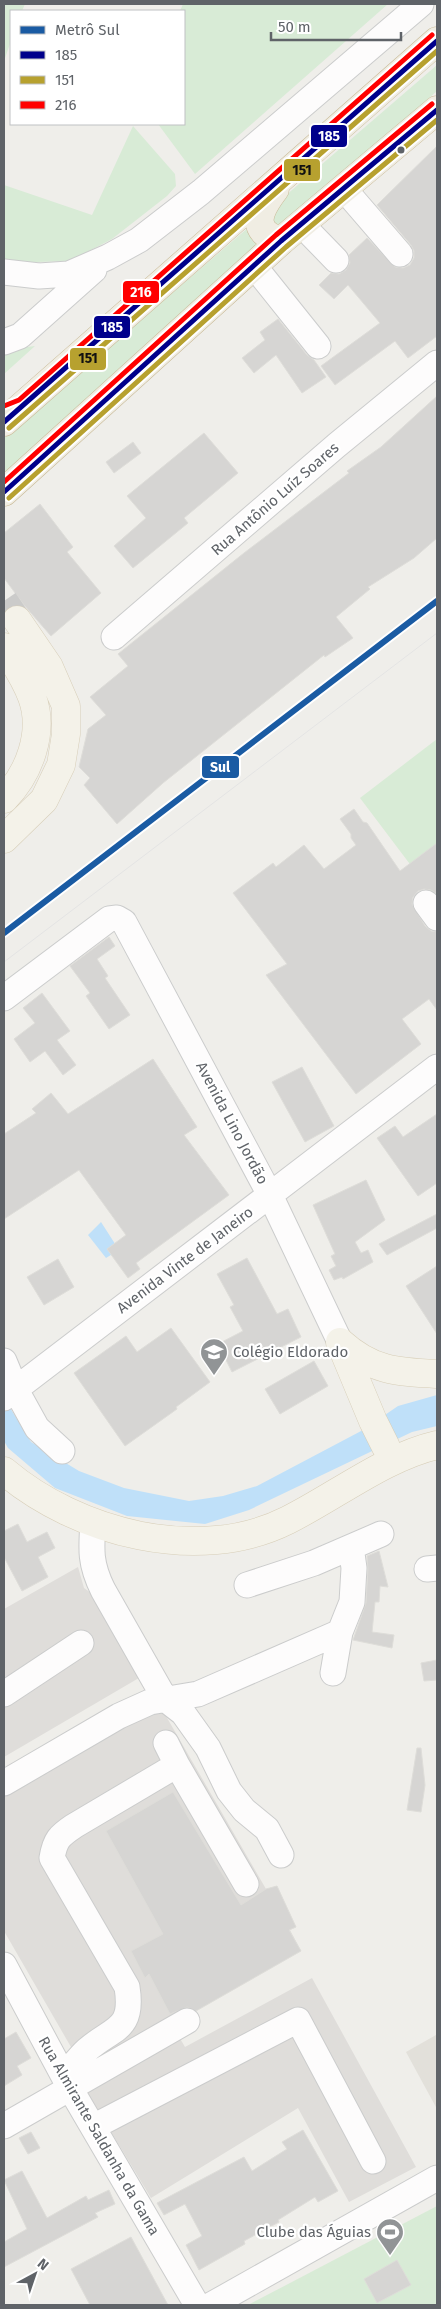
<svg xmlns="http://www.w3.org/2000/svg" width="441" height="2309" font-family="'Fira Sans',sans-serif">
	<rect width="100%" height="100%" fill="#efeeea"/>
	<!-- industrial -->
	<path fill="#dfddda" d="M78,1567L84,1588L105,1603L144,1675L4,1757V1609Z
		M159,1704L266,1889L277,1886L296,1927L290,1930L301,1951L86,2073L4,1931V1788Z
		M312,1978L416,2167L349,2202L298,2108L151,2198L84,2087L178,2035L185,2047Z"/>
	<!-- education -->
	<path fill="#e2e0da" d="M436,2035L437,2037V2109L406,2052Z"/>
	<!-- green -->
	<path fill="#d8ebd6" d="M4,4H25L22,11H11V41L4,61Z
		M183,4H388L195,174L158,124H184V11H180Z
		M437,65V91L4,478V438Z
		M133,126L175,174L176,186L167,196L112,239L70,261L4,263V185L92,215Z
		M35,346L4,374V354L19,348Z
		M437,739V900L360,798Z
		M437,2206V2305H248Z"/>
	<!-- water -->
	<path fill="#bfe0f9" d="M101,1222L119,1250L106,1258L88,1235Z
		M437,1395V1426L412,1432L249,1510L205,1524L127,1516L55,1488L8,1448L4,1441V1398L31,1442L79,1471L124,1488L189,1501L223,1496L257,1486L363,1430L398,1406Z"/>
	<!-- building -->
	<path fill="#d6d5d3" stroke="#deddd9" d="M437,146V336L408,358L395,341L335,385L321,366L380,323L348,285L334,299L319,285L331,273L339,274L346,270L350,263L349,255L367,238L395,267L403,268L410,265L414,258V251L411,245L377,205Z
		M278,319L307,355L314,360L326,377L302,393L276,355L254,373L242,358L265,340L260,332Z
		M437,396V538L414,558L368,587L370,589L336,617L353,638L325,657L324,655L163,783L117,824L84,785L90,778L79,767L88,729L106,715L90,697L128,666L118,654L244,553L349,473L347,471L381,447Z
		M204,433L238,473L184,518L188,523L133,568L114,546L146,518L127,496Z
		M133,442L141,453L114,473L106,462Z
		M40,504L73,547L67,552L101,593L51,636L24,605L4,578V533Z
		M354,809L363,822L367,823L400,871L437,843V894L431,890L424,889L418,891L413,897L412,904L425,926L431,931L437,932V1010L429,999L402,1019L421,1044L356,1094L266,975L287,964L233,893L273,863L276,867L304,845L324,869L356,845L351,838V834L340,819Z
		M109,937L115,946L97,959L108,976L105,978L130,1015L109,1029L86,996L90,993L70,966Z
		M42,993L70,1031L57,1040L76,1065L63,1075L45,1051L30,1062L14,1039L35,1023L23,1008Z
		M153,1059L197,1127L184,1135L229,1195L136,1263L140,1269L128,1278L107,1249L126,1235L79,1170L4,1219V1134L36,1113L32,1109L51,1093L68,1114Z
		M302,1067L334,1126L305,1142L272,1082Z
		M437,1114V1183L418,1196L377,1138L395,1126L403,1137Z
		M366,1180L385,1220L355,1242L361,1253L368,1250L373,1262L343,1279L342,1277L334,1280L329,1270L336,1266L331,1256L335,1254L313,1205Z
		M437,1214V1228L387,1255L379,1244Z
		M247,1258L277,1314L288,1309L301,1337L232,1372L218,1344L243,1331L230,1307L234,1305L217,1274Z
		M58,1259L74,1287L44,1305L27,1277Z
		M437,1266V1334L406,1286Z
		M171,1328L210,1382L176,1407L177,1409L125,1446L74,1373L126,1336L137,1352Z
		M314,1361L328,1386L280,1414L265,1389Z
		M18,1524L27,1542L47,1532L55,1548L38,1557L48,1577L22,1591L4,1557V1531Z
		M379,1551L388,1587L380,1586L379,1602H375L372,1632L394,1635L392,1648L353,1640L366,1603L368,1569L367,1556Z
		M437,1660V1680L424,1681L421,1663Z
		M417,1748H421L425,1785L421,1812L407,1810Z
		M173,1792L241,1905L266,1889L277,1886L296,1927L289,1930L301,1951L196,2011L187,2007L170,2014L149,1974L145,1978L131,1951L163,1934L106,1831Z
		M16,2032L31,2058L17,2066L22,2075L4,2086V2039Z
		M303,2130L338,2191L318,2202L315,2197L278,2220L279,2222L244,2241L245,2244L199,2270L186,2245L202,2236L185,2204L164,2215L157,2203L244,2157L252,2171L287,2149L282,2142Z
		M31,2132L40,2148L28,2154L19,2138Z
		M22,2171L47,2218L86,2196L88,2200L109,2190L115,2204L95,2213L98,2217L4,2267V2242L27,2229L4,2180Z
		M131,2237L168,2305H90L71,2269Z
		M397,2260L411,2285L377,2303L364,2279Z"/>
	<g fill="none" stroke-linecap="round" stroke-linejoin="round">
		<!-- major-tunnel -->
		<path stroke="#cbcbca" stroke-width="28" stroke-dasharray="28 14" stroke-linecap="butt" d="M4,601L17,620"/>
		<!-- minor casing -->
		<g stroke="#cbcccc" stroke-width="27">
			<path id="minor" d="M344,189L400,254
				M301,224L336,260
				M254,266L318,346
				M4,272L39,276L69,274L108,257L139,240L201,192L421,4
				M4,342L20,336L94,270
				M114,637L337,445L437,363
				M426,903L437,918
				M4,998L109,919L117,918L124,922L270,1195L340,1342
				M4,1361L16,1390L37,1428L62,1451
				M4,1398L437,1067
				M93,1522C91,1550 90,1564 103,1590L165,1699L183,1713L208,1748L229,1791L244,1810L267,1829L281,1855
				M427,1569L437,1568
				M247,1585L314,1563L381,1534
				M333,1673L340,1632L352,1602L354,1568L351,1547
				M4,1694L81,1643
				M177,1765L246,1884
				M4,1783L119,1716L150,1702L198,1694L340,1632
				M4,1965L70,2088L197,2305
				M64,2076C71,2068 79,2057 87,2050C113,2027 134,2031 127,1987L52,1858C55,1840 59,1836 74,1826L177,1765L166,1743
				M4,2126L187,2021
				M93,2127L298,2020L373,2161
				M211,2305L437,2178"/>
		</g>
		<!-- major casing -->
		<g stroke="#d7ceb8" stroke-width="29">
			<path id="major" d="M4,647C15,663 25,678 32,697C45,732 29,774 4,799
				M4,839L44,800L61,765L66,734V706L49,667L17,620
				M340,1342L373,1421L386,1447
				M340,1342C372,1371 397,1372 437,1374
				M4,1471C77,1533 199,1565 288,1520C336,1496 385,1457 437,1445"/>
		</g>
		<!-- highway casing -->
		<g stroke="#c8b996" stroke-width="29">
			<path id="highway" d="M275,189C259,210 248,231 281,241
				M4,422L437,41
				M4,492L281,241L437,110"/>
		</g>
		<!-- minor -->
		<use href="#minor" stroke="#fdfcfc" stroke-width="25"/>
		<!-- major -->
		<use href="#major" stroke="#f4f2e9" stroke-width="28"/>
		<!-- highway -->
		<use href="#highway" stroke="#f0ede3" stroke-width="28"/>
		<!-- tram -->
		<path stroke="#e4e4e4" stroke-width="1" d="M4,962L437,633"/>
		<!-- bus-1 casing -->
		<g stroke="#fff" stroke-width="9">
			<path id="bus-1" d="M4,422L437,41
				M4,492L281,241L437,110"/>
		</g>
		<!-- bus-2 casing -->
		<g stroke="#fff" stroke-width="9">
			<path id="bus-2" d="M9,428L437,51
				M9,498L286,247L437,120"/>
		</g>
		<!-- bus-3 casing -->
		<g stroke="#fff" stroke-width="9">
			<path id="bus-3" d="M4,406L19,400L432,35
				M4,482L276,235L432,104"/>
		</g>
		<!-- bus-1 -->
		<use href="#bus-1" stroke="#00008b" stroke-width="5"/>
		<!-- bus-2 -->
		<use href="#bus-2" stroke="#b7a12f" stroke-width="5"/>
		<!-- bus-3 -->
		<use href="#bus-3" stroke="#f00" stroke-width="5"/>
		<!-- metro-1 casing -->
		<g stroke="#fff" stroke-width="10">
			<path id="metro-1" d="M4,933L437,601"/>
		</g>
		<!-- metro-1 -->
		<use href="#metro-1" stroke="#1a5ba3" stroke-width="6"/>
	</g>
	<!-- icons -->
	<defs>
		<g id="school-pin" transform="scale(1.4375)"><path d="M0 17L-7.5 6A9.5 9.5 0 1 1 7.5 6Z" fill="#919496" stroke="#fff"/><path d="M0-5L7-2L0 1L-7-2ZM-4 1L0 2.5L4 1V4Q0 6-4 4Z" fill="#fff"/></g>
		<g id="stadium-pin" transform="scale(1.4375)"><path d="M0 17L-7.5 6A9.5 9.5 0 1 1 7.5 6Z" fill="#919496" stroke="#fff"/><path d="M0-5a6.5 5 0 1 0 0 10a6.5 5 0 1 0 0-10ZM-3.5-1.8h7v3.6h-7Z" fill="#fff"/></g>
	</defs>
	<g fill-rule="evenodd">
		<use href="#school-pin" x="214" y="1352"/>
		<use href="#stadium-pin" x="390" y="2232"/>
	</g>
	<!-- markers -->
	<circle fill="#5f6368" stroke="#fff" stroke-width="2" cx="401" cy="150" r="4.5"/>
	<g text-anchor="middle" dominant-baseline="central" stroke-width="4.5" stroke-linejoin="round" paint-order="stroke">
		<!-- street labels -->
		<g font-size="15" fill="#5f6368" stroke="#fff">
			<text transform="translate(275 499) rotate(-41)">Rua Antônio Luíz Soares</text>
			<text transform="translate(232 1123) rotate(62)">Avenida Lino Jordão</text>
			<text transform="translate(185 1260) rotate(-37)">Avenida Vinte de Janeiro</text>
			<text transform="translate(99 2136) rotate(60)">Rua Almirante Saldanha da Gama</text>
		</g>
		<!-- poi labels -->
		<g font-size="15" fill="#5f6368" stroke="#fff" text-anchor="start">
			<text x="233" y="1352">Colégio Eldorado</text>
			<text x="371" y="2232" text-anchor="end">Clube das Águias</text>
		</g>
	</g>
	<g stroke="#fff" stroke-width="2">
		<rect x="310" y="124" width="38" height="24" rx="5" fill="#00008b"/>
		<rect x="283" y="158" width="38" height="24" rx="5" fill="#b7a12f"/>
		<rect x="122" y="280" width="38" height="24" rx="5" fill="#f00"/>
		<rect x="93" y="315" width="38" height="24" rx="5" fill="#00008b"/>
		<rect x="69" y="347" width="38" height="24" rx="5" fill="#b7a12f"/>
		<rect x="201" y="755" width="39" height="24" rx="5" fill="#1a5ba3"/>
	</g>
	<g font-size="14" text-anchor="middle" font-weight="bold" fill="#fff">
		<text x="329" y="141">185</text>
		<text x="141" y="297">216</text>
		<text x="112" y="332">185</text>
		<text x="220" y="772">Sul</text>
	</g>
	<g font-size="14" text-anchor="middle" font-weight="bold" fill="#111">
		<text x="302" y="175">151</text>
		<text x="88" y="363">151</text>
	</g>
	<!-- border -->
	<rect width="441" height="2309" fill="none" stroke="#5f6368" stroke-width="10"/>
	<!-- legend -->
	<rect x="10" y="10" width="175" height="115" fill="#ffffff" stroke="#bfc1c3"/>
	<rect x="20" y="26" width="25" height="8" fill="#1a5ba3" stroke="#bfc1c3"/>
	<text x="55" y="35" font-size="15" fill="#5f6368">Metrô Sul</text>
	<rect x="20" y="51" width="25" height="8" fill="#00008b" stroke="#bfc1c3"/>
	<text x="55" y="60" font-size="15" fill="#5f6368">185</text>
	<rect x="20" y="76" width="25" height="8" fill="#b7a12f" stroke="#bfc1c3"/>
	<text x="55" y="85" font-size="15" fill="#5f6368">151</text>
	<rect x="20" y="101" width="25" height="8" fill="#ff0000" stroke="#bfc1c3"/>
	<text x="55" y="110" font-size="15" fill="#5f6368">216</text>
	<!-- north arrow -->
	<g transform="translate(35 2274) rotate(40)" stroke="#ffffff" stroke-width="4" paint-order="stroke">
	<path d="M0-4L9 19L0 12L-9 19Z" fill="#5f6368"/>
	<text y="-8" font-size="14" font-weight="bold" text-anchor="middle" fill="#5f6368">N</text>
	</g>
	<!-- scale -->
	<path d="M271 32v8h130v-8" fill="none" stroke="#5f6368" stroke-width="2.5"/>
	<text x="278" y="32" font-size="15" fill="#5f6368" stroke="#ffffff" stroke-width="4" paint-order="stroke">50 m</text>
</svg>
